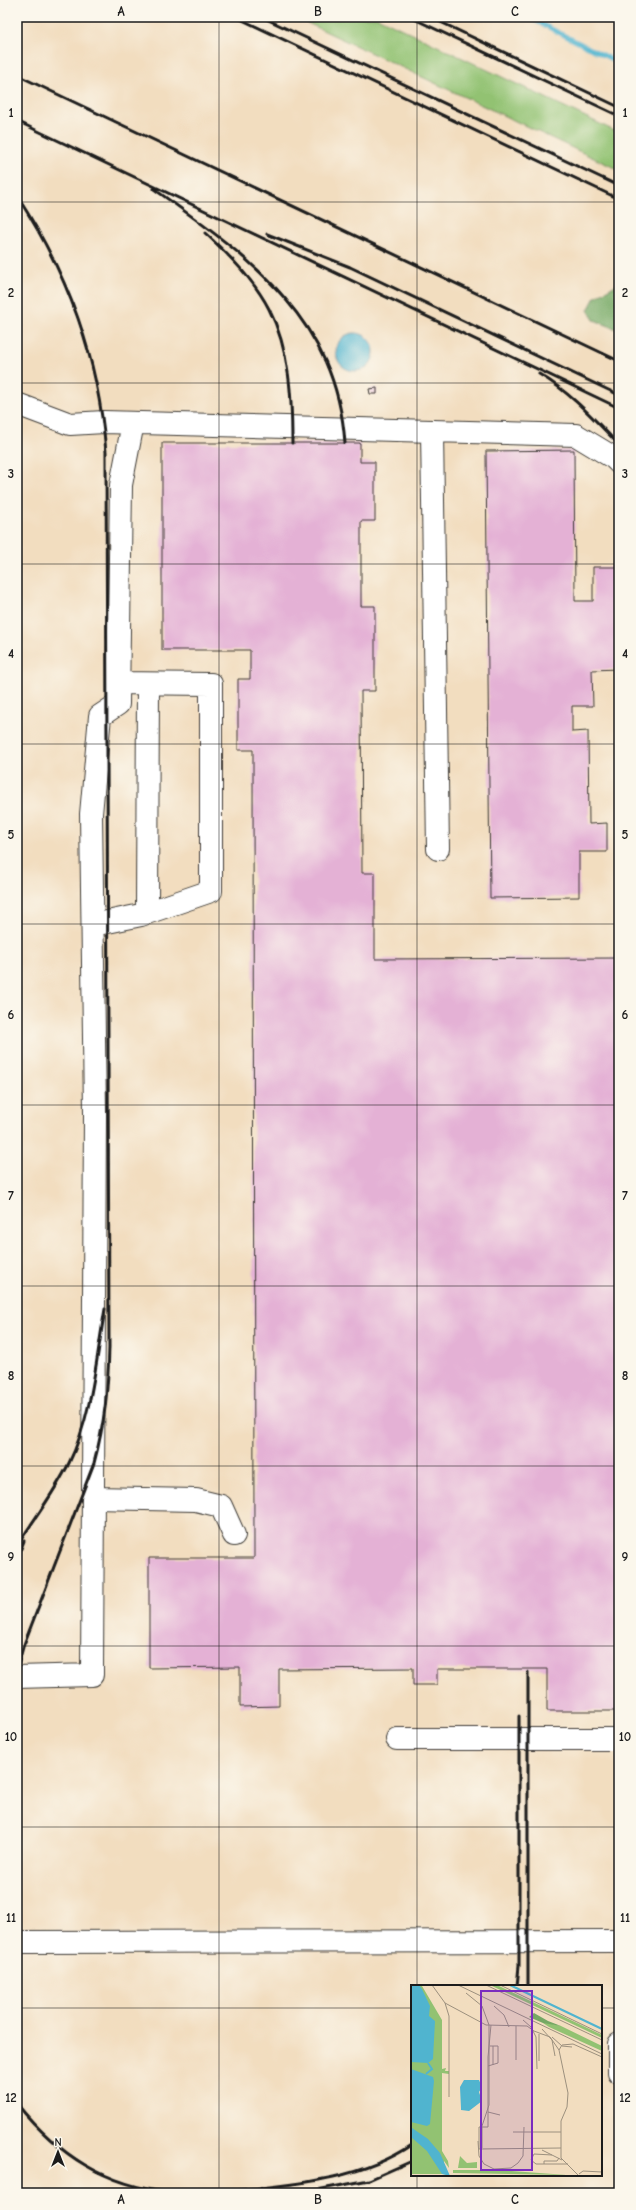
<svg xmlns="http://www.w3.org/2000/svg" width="636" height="2210" font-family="'Comic Neue',sans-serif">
	<rect width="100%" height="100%" fill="#fbf7ec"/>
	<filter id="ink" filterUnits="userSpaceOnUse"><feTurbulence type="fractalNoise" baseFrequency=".025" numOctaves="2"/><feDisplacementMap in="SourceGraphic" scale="8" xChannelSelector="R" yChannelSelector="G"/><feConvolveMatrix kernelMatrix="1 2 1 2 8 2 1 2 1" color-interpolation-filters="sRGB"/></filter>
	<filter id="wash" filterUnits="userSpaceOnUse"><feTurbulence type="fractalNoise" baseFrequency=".012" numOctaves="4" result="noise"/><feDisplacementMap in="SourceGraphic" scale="16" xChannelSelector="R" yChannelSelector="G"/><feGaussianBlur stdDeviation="0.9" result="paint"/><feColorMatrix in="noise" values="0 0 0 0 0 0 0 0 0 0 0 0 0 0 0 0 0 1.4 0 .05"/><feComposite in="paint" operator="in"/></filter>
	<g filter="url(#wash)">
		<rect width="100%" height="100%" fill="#f2ddbf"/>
		<!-- green -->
		<path fill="#92c272" stroke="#576f47" d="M295,17H377L619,133V170Z"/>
		<!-- forest -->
		<path fill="#75a864" stroke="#486240" d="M619,283V330L594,320L588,310L595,297Z"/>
		<!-- water -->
		<path fill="#50b4cf" stroke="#366876" d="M336 352a19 19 0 1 1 38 0a19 19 0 1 1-38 0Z"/>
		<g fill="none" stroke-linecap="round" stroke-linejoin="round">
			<!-- stream -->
			<path stroke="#50b4cf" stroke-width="4.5" d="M528,17L619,63"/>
		</g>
		<g id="blocks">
			<!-- building -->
			<path fill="#e4b1d5" d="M377,388V394H370L369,389Z
				M162,443H360V462H375V521H361V606H375V691H361L362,873H375V959L619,958V1711H547V1669H437V1685H413V1668L279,1669V1706L240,1707V1667L149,1668V1558H254L253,750H238V679H250V650H162Z
				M574,450L575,601H593V567H619V669L592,670L593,706H572V732L588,731L589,824L607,823V852H579V897L490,898L486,451Z"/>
		</g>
	</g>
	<g filter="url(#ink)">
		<use href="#blocks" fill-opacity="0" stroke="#3c3934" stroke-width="1"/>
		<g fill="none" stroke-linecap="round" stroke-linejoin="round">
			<!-- minor casing -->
			<g stroke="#3c3934" stroke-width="24">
				<path id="minor" d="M17,404L70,424L104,422L576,435L614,458L619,463
					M432,431L438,849
					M147,913L148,684
					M93,925L141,915L211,891V684L118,683
					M93,1498L196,1500L221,1506L234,1535
					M17,1677L92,1675L95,1112L91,814L100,716L118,704L121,485L133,423
					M397,1739H619
					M17,1942L619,1941
					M619,2044V2072"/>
			</g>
			<!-- minor -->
			<use href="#minor" stroke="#fff" stroke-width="22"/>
			<!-- rail -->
			<path stroke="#1c1c1c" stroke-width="3" d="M236,17L619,199
				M262,17L619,186
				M410,17L619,116
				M430,17L619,107
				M17,75L619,361
				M17,121L619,408
				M154,189C248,257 336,317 345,443
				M17,196C69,276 98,357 106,452L109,1347C108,1390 105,1422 94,1463L23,1647L17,1669
				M205,233C229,255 254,280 269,309C290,350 292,399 292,443
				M267,234L350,267L619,395
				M539,374C570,392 594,419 619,445
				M17,1546C34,1519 55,1492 69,1463C92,1416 96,1360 105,1309
				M17,1559L24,1541
				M528,1672V1986
				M517,1986L519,1966V1716
				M17,2104C59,2156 105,2185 171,2193
				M217,2193C282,2185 356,2183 412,2145
				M301,2193L369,2180L412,2161"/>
		</g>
	</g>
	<!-- grid -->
	<path fill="none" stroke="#1c1c1c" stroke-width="1" stroke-opacity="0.55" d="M219,17V2193M417,17V1986M17,202H619M17,383H619M17,564H619M17,744H619M17,924H619M17,1105H619M17,1286H619M17,1466H619M17,1646H619M17,1827H619M17,2008H412M601,2008H619M417,2175V2193"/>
	<!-- overview -->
	<g transform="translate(411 1985)">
		<rect width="191" height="191" fill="#f2ddbf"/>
		<path d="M0,0L11,1L31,35V84L35,83L34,86H38V89L31,88V166L37,176L38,183L33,176L31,189H0ZM79,0H86L166,38L191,50V53ZM133,37L150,41L191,61V66L138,42L132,38ZM49,171L56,178L66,177V183H47ZM42,185H85L156,190L42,188Z" fill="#92c272"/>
		<path d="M123,28L137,36L150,41L132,38L118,32Z" fill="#75a864"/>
		<path d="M0,0H8L11,4L19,21L18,31L24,36L22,74L17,78L0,77ZM0,84L22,92L23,96L19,139L16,141L0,137ZM53,95H68L71,102L68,107L71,116L58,126L50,125V123L49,102ZM1,143L17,154L29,168L39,191L31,189L16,166L0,152Z" fill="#50b4cf"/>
		<path fill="none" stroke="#50b4cf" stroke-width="2" d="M99,0L191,44M15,89L21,84L17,78"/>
		<path fill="none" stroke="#9c907e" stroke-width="1" d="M21,0L34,18L38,31V112M47,0L191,69M75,0L191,55M89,0L191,49M55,8L71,21L78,40V120L71,141V163M34,18L75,40L116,41L123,46L139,52L148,65M83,21L93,30L98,42M112,35L120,42L125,52L126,84M80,40L77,72V142H68V164L150,163M105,41V75M131,44L141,55L144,71M128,49V76M141,52L151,61L161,62M82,80V61M77,81L87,78V61H79M77,127L89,130M102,147H150M67,156L68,171L73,179L83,184L100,183L107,178L112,171L113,142M131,165L151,175M141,170L123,169L120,175L125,179H157M133,179V176H146L148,173M168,189L172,186L191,187M31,191H76M168,191L150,173V136L156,122L157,108L148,65L151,60L162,59L191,72"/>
		<path fill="#7b2cbf" fill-opacity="0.15" stroke="#7b2cbf" stroke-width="2" d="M70,6H121V185H70Z"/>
		<rect width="191" height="191" fill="none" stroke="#1c1c1c" stroke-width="2"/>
	</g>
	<!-- margin -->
	<rect width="636" height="2210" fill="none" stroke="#fbf7ec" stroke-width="44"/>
	<!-- north arrow -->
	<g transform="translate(58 2152)" stroke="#fbf7ec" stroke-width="3" paint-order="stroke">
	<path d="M0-3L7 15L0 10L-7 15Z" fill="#1c1c1c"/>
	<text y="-6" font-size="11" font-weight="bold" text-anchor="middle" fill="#1c1c1c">N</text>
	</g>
	<rect x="22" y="22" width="592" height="2166" fill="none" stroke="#1c1c1c" stroke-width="1.5"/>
	<g font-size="13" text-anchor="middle" font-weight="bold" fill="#1c1c1c">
		<text x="121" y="16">A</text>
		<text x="318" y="16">B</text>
		<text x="515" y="16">C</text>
		<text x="11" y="117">1</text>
		<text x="625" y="117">1</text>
		<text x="11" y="297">2</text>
		<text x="625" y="297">2</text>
		<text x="11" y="478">3</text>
		<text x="625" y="478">3</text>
		<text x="11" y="658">4</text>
		<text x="625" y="658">4</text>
		<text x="11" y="839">5</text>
		<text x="625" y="839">5</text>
		<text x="11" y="1019">6</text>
		<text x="625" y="1019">6</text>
		<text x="11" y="1200">7</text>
		<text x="625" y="1200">7</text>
		<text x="11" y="1380">8</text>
		<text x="625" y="1380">8</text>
		<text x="11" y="1561">9</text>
		<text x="625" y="1561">9</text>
		<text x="11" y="1741">10</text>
		<text x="625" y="1741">10</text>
		<text x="11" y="1922">11</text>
		<text x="625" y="1922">11</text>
		<text x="11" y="2102">12</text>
		<text x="625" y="2102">12</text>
		<text x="121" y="2204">A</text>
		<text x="318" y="2204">B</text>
		<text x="515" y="2204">C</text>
	</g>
</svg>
